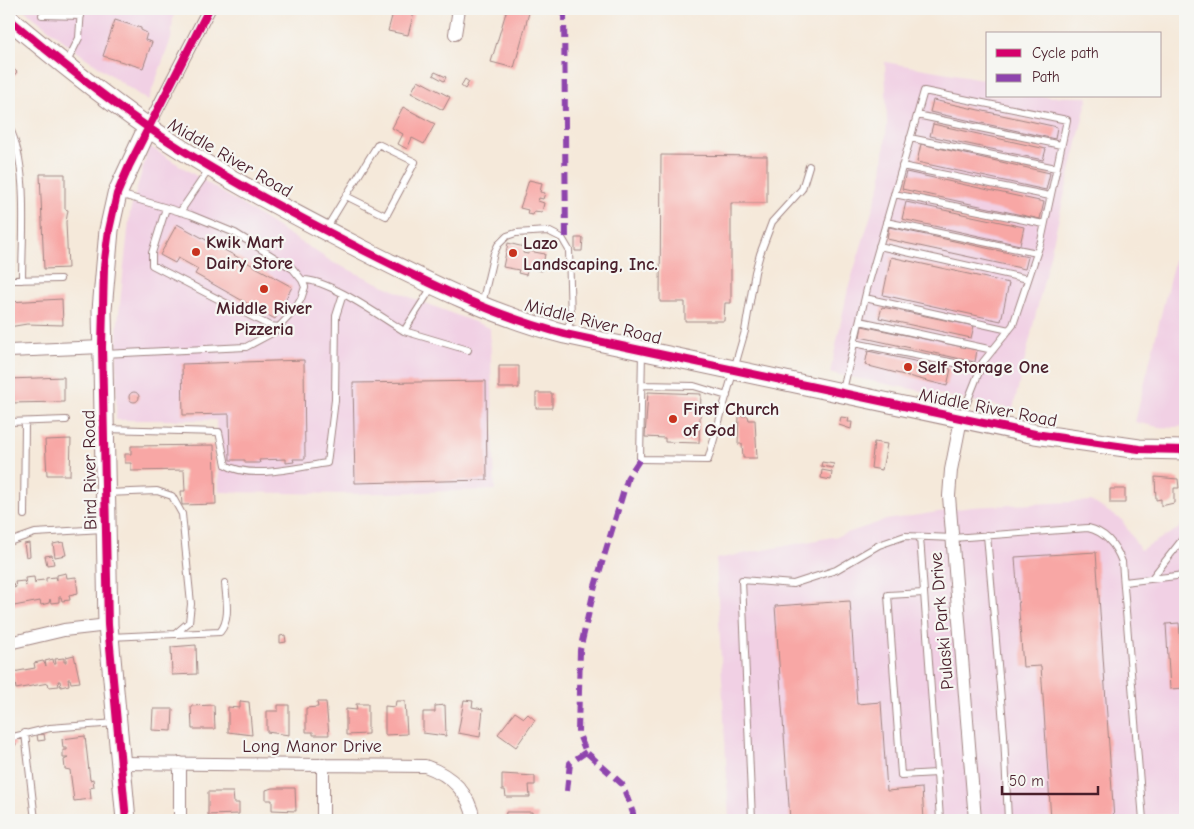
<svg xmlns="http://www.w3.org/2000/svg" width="1194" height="829" font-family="'Comic Neue',sans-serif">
	<rect width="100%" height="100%" fill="#f6f6f2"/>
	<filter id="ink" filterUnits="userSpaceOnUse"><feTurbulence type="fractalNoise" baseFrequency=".02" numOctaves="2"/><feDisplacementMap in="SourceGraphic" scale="10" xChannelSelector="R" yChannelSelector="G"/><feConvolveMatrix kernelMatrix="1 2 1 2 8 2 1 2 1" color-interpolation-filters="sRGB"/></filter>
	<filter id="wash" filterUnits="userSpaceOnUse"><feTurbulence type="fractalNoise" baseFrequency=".0096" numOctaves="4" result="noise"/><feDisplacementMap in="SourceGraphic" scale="20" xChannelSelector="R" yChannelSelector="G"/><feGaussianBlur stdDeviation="1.12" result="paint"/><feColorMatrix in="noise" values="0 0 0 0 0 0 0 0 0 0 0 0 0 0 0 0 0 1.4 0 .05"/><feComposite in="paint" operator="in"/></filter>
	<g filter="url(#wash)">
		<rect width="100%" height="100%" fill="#f5e9da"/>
		<!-- built -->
		<path fill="#f1d0e4" d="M23,9H174L171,39L148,101L79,53Z
			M885,62L988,80V96L1088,97L1013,409L830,373L848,289L881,182L887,125Z
			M149,146L334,263L407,296L490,328L495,490L343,494L219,492L216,420H116L117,331L130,212Z
			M1185,216V426L1163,428L1135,422Z
			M1091,501L1122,520L1140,550L1178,529L1185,521V820H729L716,559L838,536L886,520L971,507Z"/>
		<g id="blocks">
			<!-- building -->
			<path fill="#f8a7a5" d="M394,9H415L408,35L388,31Z
				M507,9H530L514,68L491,62Z
				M115,20L141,28V30L147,33L145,40L152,42L143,68L103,56Z
				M9,65L17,72L9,81Z
				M435,72L446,77L444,81L433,75Z
				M465,79L469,82L465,89L461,86Z
				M418,80L450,97L443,110L411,93Z
				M933,100L1057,127L1055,139L930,112Z
				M403,107L435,124L424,144L412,138L407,149L398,144L403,134L392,128Z
				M933,124L1046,149L1043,160L930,136Z
				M921,144L1050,173L1046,190L917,162Z
				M661,155L767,156V203H731V303H725L724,321H685V302H660Z
				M906,172L1044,202L1040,219L902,189Z
				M40,174H65V209L68,210L66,222L68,268L44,269Z
				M529,180L542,183L540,192L545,193L543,199L539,198L538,201L544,203L542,212L534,211L533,215L527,214L528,210L520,208Z
				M906,202L1024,227L1020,245L902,219Z
				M177,224L292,287L275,319L195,274L198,269L178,258L175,263L160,255Z
				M889,227L1028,257L1025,269L887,239Z
				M575,238H583L582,251H575Z
				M508,243L524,247L523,253L528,254L529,251L545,254L542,271L528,268L526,275L518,273L519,270L503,267Z
				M891,257L1009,283L1001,321L883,295Z
				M62,299L63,325L27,324L9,327V302Z
				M882,307L974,326L971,338L879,318Z
				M862,326L977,350L975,362L860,337Z
				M868,351L951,369L947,386L865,365Z
				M304,360L305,459H293L294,462L286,463V459L259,460L260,463H245V460H230L229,414L183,415L182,364Z
				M499,366H519V388H499Z
				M64,377V402L9,403V379Z
				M486,381L487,480L355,483L353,383Z
				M648,392L701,394L699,443L665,442V438L645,437Z
				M129 397a5 5 0 1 1 10 0a5 5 0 1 1-10 0Z
				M536,393H552V408H536Z
				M739,416H748L749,420H755L757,458H743L742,444H738Z
				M841,417L849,418L848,422H852L851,429L839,425Z
				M71,439L70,475H47L45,440Z
				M874,442L887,444L882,470L871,468Z
				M214,445L216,504L182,505L181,491H185L184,470L131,471V463H125V454H131V446Z
				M822,462L834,464L833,468L821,466Z
				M822,470L832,472L831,480L821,478Z
				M1155,477L1178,479L1179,488H1174V503L1161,506V499L1156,500Z
				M1110,489H1125V503H1110Z
				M63,542L66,555L55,557L53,544Z
				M29,543L30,556L26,557L24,544Z
				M1096,552L1114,820H1051L1041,666L1023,667L1015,557Z
				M52,555L54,564L47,565L45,556Z
				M66,573L67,578L76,577L78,593L69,595L70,600L62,601L61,597H59V602L51,603L50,599L49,603L41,605L40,601L9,607V583H13L14,588L16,587L15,582L24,581L26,586L25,578L34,577L35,584L36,581L44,580L46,582V578L56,577L57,580V575Z
				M850,601L857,704L881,702L887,791L922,788L924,820H790L775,606Z
				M1179,623L1185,688L1170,689L1166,624Z
				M285,635L286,642L280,643V636Z
				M196,645L197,674L172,675L171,647Z
				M74,655L80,682L71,683L70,679H68L69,685L61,687L60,681H58L59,686L49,687L48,683L16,689L13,672L35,668L34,663L43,661L46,666L45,661L53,659L54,664H56L55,659L64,658V662H66V657Z
				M464,700L473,701L472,707L483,709L480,737L458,733Z
				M240,701L249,702L252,735L228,732V707L240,708Z
				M396,701H405L407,734L385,735V706L395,707Z
				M317,702H326L329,735H313V732H306V708L318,707Z
				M356,704H368V734L346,735V709L357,710Z
				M214,705L215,729H192L191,706Z
				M278,705H289V735L267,732V711H278Z
				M445,705L446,736L423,733V712H435V706Z
				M153,709H173L172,731L152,730Z
				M515,712L524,718L528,714L535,720L516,747L498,734Z
				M44,734L45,740L38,741L37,735Z
				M85,736L90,780L93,779L94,787L90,788L91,799L74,801L70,770L65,769L64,760L68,758H63V750H67V748H63L62,739Z
				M13,739L16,745L9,748V741Z
				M502,774L535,776V785H529L530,797H506L505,790H502Z
				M272,788H295L296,811L272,810V800H266V790Z
				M208,792H233L234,803H239V814L208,815Z
				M506,812H532V814H538V820H505Z"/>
		</g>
	</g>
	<g filter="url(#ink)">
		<use href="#blocks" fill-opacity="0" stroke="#a08482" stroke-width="1"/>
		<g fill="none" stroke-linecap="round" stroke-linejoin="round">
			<!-- lane casing -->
			<g stroke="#a08482" stroke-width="8">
				<path id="lane" d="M42,15L81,16
					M66,64L79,38L81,9
					M917,115L1061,145
					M9,127C29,165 22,236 22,280
					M910,138L1056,168
					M902,166L1050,196
					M894,194L1044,224
					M166,208L152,253V265L270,326L279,327
					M180,212L210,168
					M886,222L1037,253
					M326,229L346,196L386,216L415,162L378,144L346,196
					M879,246L1028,279
					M9,280L60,279
					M302,280C327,278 381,317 404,331L432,287
					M865,298L1009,330
					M482,304L494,253L498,245L507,236L516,233L548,231L562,238L569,250L571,319L566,333
					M860,321L993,350
					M404,331L468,350
					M854,343L980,368
					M642,351L640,459L708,460L745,331L755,272L760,254L772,222L802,189L809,166
					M104,354L246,347L274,332L293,312L301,299L305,287L302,280L293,269L235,233L191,215L119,194
					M642,385L694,386L727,396
					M843,390L867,289L924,91L1067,120L1041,241L1013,325L983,362L962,415
					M9,422L66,420
					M105,429L219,432L226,465C251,480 299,467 327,463L335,400L336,316L343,294
					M106,493L157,491L172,496L182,514L191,604L189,622L175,634L110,637
					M24,515L25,422
					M987,535L1004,735L1008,820
					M920,537L937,773L901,775L888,595L924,593
					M9,542L35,533L103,529
					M1152,578L1185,536
					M1124,582L1185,575
					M177,634L220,632C231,619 226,599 225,583
					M25,733L35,820
					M9,738L50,728L116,723
					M937,773L940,820
					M752,820L742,580L793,584L836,570L879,545L905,536L953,538L1088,528C1106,532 1116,546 1122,562L1143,820"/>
			</g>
			<!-- street casing -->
			<g stroke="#a08482" stroke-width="14">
				<path id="street" d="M455,34L459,9
					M148,127L209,9
					M9,351L102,347
					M961,419L951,470L949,496L975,820
					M9,643L64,630L108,625
					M121,763L425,766C451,775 469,792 474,820
					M180,763V820
					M323,820V764"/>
			</g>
			<!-- secondary casing -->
			<g stroke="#a08482" stroke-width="21">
				<path id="secondary" d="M9,19C53,56 99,93 146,126C214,173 290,212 363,250C428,283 494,316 565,334L1035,434L1139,449L1185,450
					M126,820L108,625L102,310L109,230L117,194L148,127"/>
			</g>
			<!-- lane -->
			<use href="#lane" stroke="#fff" stroke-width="6"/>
			<!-- street -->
			<use href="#street" stroke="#fff" stroke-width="12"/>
			<!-- secondary -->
			<use href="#secondary" stroke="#fff" stroke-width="19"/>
			<!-- quiet -->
			<path stroke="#8e44ad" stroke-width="6" stroke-dasharray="12 6" stroke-linecap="butt" d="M564,9L566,242
				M567,791L570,763L586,752
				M633,820V813L622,784L586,752L578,732L580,650L595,586L628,477L640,459"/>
			<!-- cycleway casing -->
			<g stroke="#f6f6f2" stroke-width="11">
				<path id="cycleway" d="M9,19C53,56 99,93 146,126C214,173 290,212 363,250C428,283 494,316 565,334L1035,434L1139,449L1185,450
					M126,820L108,625L102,347L104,267L109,230L117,194L129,166L209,9"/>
			</g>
			<!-- cycleway -->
			<use href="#cycleway" stroke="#d6006c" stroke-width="8"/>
		</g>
	</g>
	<!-- markers -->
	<g fill="#c8321e" stroke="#f6f6f2" stroke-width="2">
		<circle cx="196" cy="252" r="5"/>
		<circle cx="513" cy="253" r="5"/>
		<circle cx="264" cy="289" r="5"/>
		<circle cx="908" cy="367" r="5"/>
		<circle cx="673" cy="419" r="5"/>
	</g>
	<g text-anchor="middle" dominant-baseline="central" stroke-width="4.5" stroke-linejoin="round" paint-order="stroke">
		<!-- street labels -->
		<g font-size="18" fill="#4a1f2b" stroke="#f6f6f2">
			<text transform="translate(230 158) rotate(30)">Middle River Road</text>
			<text transform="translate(593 322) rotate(14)">Middle River Road</text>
			<text transform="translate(988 408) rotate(11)">Middle River Road</text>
			<text transform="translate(90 470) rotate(-91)">Bird River Road</text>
			<text transform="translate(942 621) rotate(-95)">Pulaski Park Drive</text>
			<text x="312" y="746">Long Manor Drive</text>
		</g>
		<!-- poi labels -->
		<g font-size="18" font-weight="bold" fill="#4a1f2b" stroke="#f6f6f2" text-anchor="start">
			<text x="206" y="242">Kwik Mart<tspan x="206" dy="21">Dairy Store</tspan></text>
			<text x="523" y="243">Lazo<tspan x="523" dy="21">Landscaping, Inc.</tspan></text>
			<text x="264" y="308" text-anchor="middle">Middle River<tspan x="264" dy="21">Pizzeria</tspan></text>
			<text x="918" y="367">Self Storage One</text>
			<text x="683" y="409">First Church<tspan x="683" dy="21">of God</tspan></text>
		</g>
	</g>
	<!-- margin -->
	<rect width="1194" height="829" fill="none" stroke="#f6f6f2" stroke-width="30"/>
	<!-- legend -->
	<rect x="986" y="32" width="175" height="65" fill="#f6f6f2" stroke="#b1a0a2"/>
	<rect x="996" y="49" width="25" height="8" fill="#d6006c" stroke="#b1a0a2"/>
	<text x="1032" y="58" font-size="15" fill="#4a1f2b">Cycle path</text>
	<rect x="996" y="74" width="25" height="8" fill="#8e44ad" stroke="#b1a0a2"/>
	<text x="1032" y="82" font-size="15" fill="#4a1f2b">Path</text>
	<!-- scale -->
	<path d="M1002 786v8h96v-8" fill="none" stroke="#4a1f2b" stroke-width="2.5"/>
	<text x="1009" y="786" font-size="15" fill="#4a1f2b" stroke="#f6f6f2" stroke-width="4" paint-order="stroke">50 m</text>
</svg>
